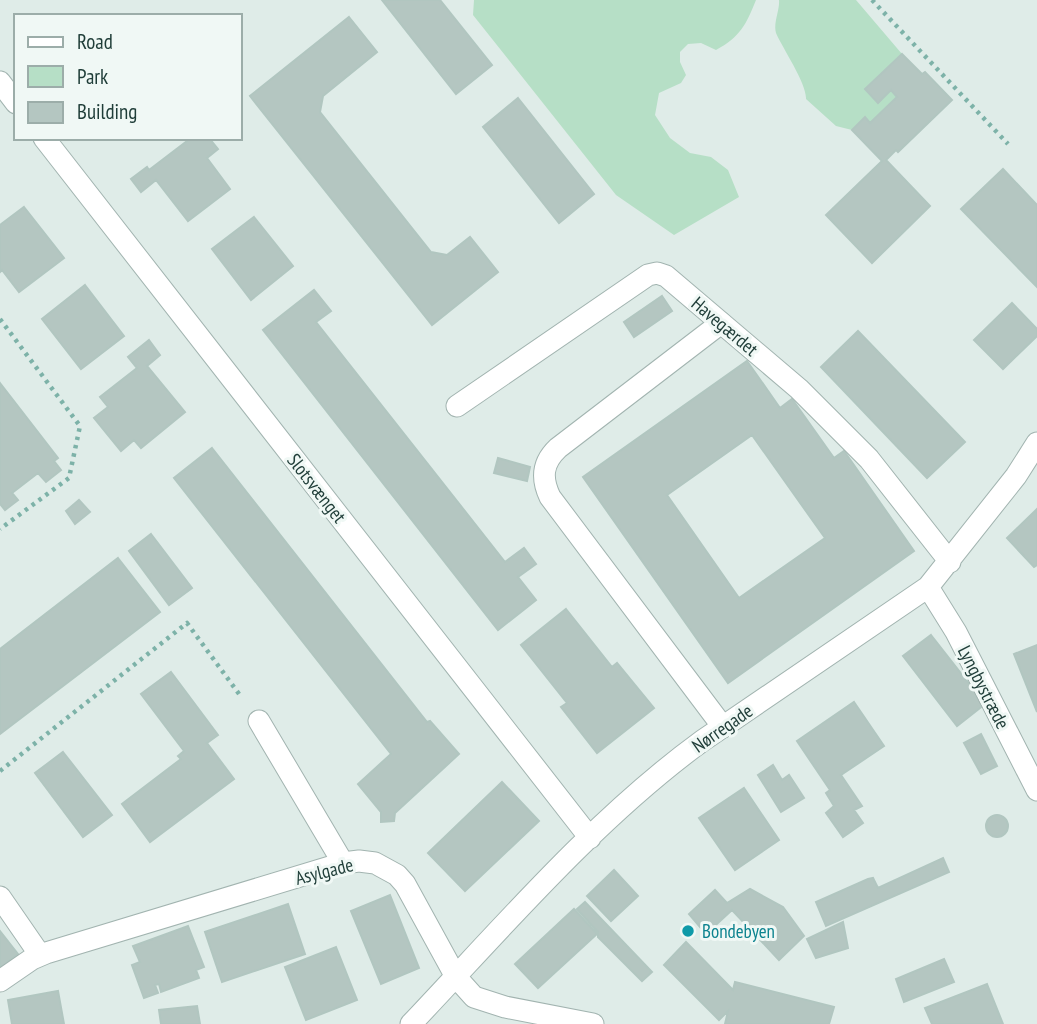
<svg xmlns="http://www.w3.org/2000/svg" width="1037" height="1024" font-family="'PT Sans Narrow',sans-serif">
	<rect width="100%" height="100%" fill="#dfece8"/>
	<!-- green -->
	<path fill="#b6dfc6" d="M474,0H756C746,25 740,37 716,50L701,43L688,44L680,52V62L686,75L681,83L659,93L655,115L670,138L690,153L711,157L728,170L739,197L674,235L616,195L473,15Z
		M779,0H856L902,54L865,89L878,103L891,90L897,97L870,123L865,117L852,130L836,126L806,99C807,84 783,49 776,33C773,23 780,10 779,0Z"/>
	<!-- building -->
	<path fill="#b4c6c1" stroke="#b1c6c0" stroke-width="2" fill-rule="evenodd" d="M382,0H440L492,65L456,94Z
		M349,17L377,52L323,96L320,112L431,252L447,255L470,237L498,272L432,325L250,96Z
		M902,54L922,74L925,72L952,100L898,152L896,150L886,160L930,206L872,263L826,215L882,161L852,130L865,117L870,123L897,97L891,90L878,103L865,89Z
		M518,98L594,194L559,223L483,127Z
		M191,138H209L218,149L207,158L230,189L188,221L156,180L141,192L131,179L147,167L149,170Z
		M1003,169L1037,205V287L961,209Z
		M24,207L64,258L19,292L2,270L0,272V225Z
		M254,217L293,266L251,300L212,249Z
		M85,285L124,336L81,369L42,319Z
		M314,290L331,311L316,322L505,562L524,548L536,564L518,577L536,600L498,630L263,330Z
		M662,296L672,311L634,337L624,322Z
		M1012,303L1037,329V336L1003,369L974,340Z
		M858,331L965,442L927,478L821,367Z
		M149,340L160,355L147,366L185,412L141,448L134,440L121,451L94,418L108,407L100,397L137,368L128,357Z
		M747,361L780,408L792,399L834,458L844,451L914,551L728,683L583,477ZM752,435L825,538L739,598L667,495Z
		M0,383L58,458L54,461L61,470L46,482L38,473L12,493L18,500L5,510L0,504Z
		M212,448L427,722L430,721L459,754L395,813L394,821L381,822V812L358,784L391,754L174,478Z
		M498,458L530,467L527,481L494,473Z
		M79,500L90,512L75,524L66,511Z
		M1037,509V565L1034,567L1007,538Z
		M151,534L192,588L169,605L129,551Z
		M118,558L160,612L0,734V649Z
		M566,609L612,667L617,663L654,708L597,753L561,707L567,703L521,645Z
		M931,635L985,704L957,726L903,656Z
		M1037,645V712L1014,654Z
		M171,672L218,735L207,743L234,779L150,842L122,804L181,759L178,756L184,751L141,694Z
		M854,702L884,746L841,775L862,806L854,810L863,823L843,837L826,813L834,806L826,793L830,790L797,741Z
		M981,734L997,766L981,774L964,743Z
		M63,752L112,815L83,837L35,773Z
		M773,765L782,780L789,775L804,798L781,812L758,775Z
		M502,782L539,821L465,891L428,853Z
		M744,788L779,840L735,870L699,818Z
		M986 826a11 11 0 1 1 22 0a11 11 0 1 1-22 0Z
		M943,858L949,872L826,926L816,902L868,879L873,878L878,888Z
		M614,870L638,896L611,921L587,896Z
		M750,889L783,907L804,936L779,960L732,910L706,934L689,914L715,890L727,903Z
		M390,895L419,968L381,984L351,911Z
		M585,902L652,972L642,981L598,937V932L577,909Z
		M288,904L305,954L222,982L205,932Z
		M574,909L597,934L538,988L515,964Z
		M843,922L848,948L816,958L807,939Z
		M188,926L204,967L196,970L199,978L161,992L159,984L155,985L158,993L144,998L132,965L140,962L133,946Z
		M0,931L18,954L0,968Z
		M686,942L733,990L735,982L834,1007L829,1024H725L728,1011L719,1020L664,965Z
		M336,947L357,1000L306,1020L285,967Z
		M944,959L954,982L904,1002L896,979Z
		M987,984L1003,1024H932L925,1008Z
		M58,991L64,1024H12L8,1000Z
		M197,1006L200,1024H161L159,1010Z"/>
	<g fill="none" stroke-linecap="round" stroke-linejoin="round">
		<!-- service casing -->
		<g stroke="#a2b4b0" stroke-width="23">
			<path id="service" d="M721,323L558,448C542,463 541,478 550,497L723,727
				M259,721L343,863"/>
		</g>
		<!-- minor casing -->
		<g stroke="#a2b4b0" stroke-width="23">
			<path id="minor" d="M0,82L16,103
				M44,138L590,838
				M457,406L648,275L657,273L666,276L799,389L869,459L950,562
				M928,587L956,632L1037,790
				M0,897L40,955
				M0,981L32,959L46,953L343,863L359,861L375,863L397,875L405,884L456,977L474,997L505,1007L593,1024
				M411,1024C502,928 595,819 702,741L928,587L1016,476L1037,443"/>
		</g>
		<!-- path -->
		<path stroke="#7db2a8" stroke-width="4.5" stroke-dasharray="3.5 5" stroke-linecap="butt" d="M872,0L1008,144
			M0,319L80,426L69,478L0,529
			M0,771L187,623L242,698"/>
		<!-- service -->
		<use href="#service" stroke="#fff" stroke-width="21"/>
		<!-- minor -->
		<use href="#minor" stroke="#fff" stroke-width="21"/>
	</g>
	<!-- markers -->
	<circle fill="#0f9aa8" stroke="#f0f8f5" stroke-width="2.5" cx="688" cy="931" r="7"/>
	<g text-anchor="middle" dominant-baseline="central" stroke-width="6" stroke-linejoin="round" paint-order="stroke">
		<!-- street labels -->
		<g font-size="19" fill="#1f3d38" stroke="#f0f8f5">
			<text transform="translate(725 326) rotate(40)">Havegærdet</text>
			<text transform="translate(317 488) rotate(52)">Slotsvænget</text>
			<text transform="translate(984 687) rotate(63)">Lyngbystræde</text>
			<text transform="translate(722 728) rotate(-35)">Nørregade</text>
			<text transform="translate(324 871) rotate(-14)">Asylgade</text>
		</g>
		<!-- culture labels -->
		<g font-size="19" fill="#0d838f" stroke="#f0f8f5" text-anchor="start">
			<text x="702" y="931">Bondebyen</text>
		</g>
	</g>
	<!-- legend -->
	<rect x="14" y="14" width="228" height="126" fill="#f0f8f5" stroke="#9cada9" stroke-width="2"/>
	<rect x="28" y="37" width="35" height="10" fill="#ffffff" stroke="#9cada9" stroke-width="2"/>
	<text x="77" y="49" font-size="21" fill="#1f3d38">Road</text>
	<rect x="28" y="66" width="35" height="21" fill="#b6dfc6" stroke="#9cada9" stroke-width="2"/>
	<text x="77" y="84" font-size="21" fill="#1f3d38">Park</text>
	<rect x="28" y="102" width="35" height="21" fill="#b4c6c1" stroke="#9cada9" stroke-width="2"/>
	<text x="77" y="119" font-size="21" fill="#1f3d38">Building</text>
</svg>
